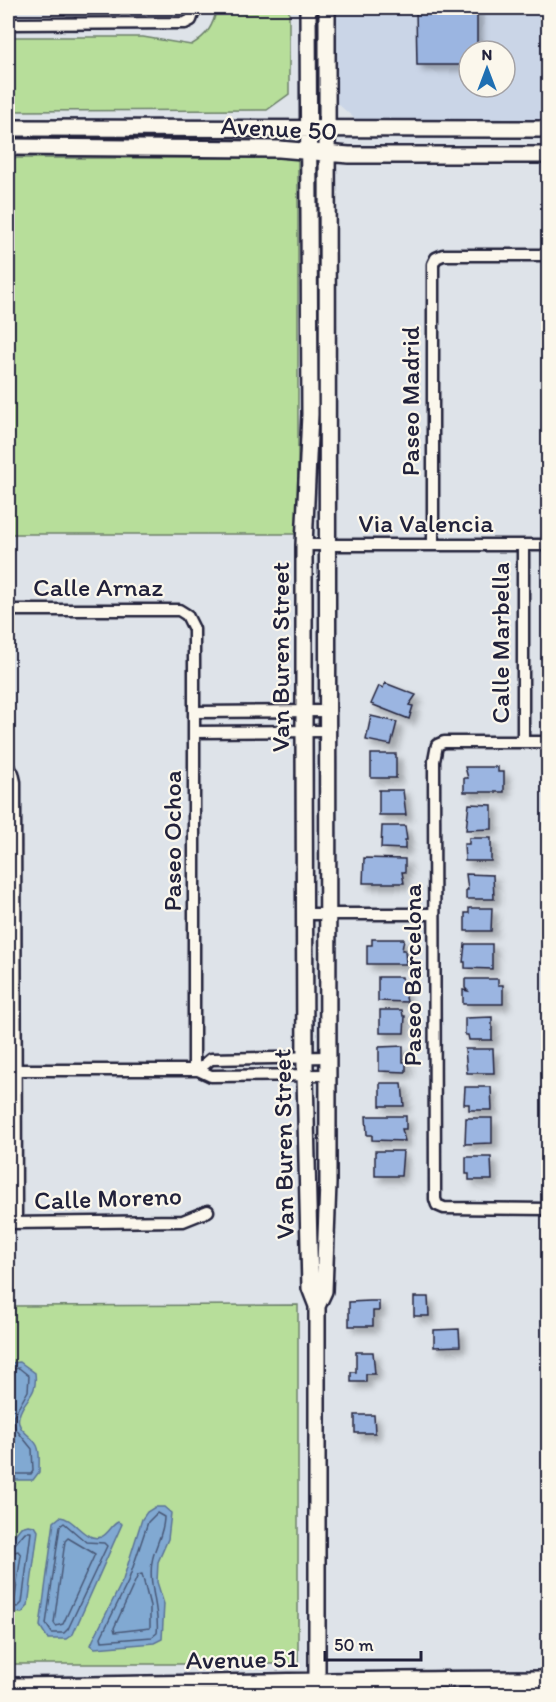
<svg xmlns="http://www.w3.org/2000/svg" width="556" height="1702" font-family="Itim,sans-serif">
	<defs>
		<filter id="shadow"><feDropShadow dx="5.5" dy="5.5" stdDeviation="3" flood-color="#0004"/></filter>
	</defs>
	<rect width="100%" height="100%" fill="#dee3e9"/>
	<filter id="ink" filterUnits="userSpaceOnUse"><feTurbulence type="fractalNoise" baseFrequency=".0167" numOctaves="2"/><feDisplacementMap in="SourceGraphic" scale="12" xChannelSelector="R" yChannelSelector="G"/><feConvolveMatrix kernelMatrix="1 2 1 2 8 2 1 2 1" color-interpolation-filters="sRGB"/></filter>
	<g filter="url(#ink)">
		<!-- built -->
		<path fill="#cad5e7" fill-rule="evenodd" d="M337,8H548V119H355L337,103ZM469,51H505V87H469Z"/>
		<!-- green -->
		<path fill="#b7de9a" stroke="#6c806a" stroke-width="1.5" d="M217,8H289V94L267,110L8,111V37H143L191,45C208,35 213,26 217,8Z
			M8,158H298V534H8Z
			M298,1305V1664H8V1306Z"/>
		<!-- water -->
		<path fill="#81a9d2" stroke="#5b7396" stroke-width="1.5" d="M20,1362L35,1373C38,1397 24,1397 19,1416C15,1431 35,1436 38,1448C40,1455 39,1464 39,1472L33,1480H8V1367L11,1363Z
			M155,1507H164L171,1513L168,1539L158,1562L157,1582L164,1604L162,1639L154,1643L95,1648L91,1645L93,1640L123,1580L142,1519L147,1512Z
			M60,1517C75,1518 84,1542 101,1537C109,1534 111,1525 118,1522L122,1524L73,1634L66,1639H48L40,1626L54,1522Z
			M28,1525L35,1526L38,1531L28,1606L22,1613L8,1612V1543L21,1527Z"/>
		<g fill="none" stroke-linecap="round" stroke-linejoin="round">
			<!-- shore -->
			<path stroke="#485877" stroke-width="1.5" d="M8,1370L19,1368L29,1376L28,1391L13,1417L15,1428L32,1449L33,1471L31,1474H8
				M157,1513L164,1517C164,1534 154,1547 152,1562C148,1586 160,1609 157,1633L152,1637L102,1641L101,1637L128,1582L148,1522Z
				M64,1523L86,1542L104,1543L107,1546L68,1629L64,1633H52L46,1624L60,1526Z
				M68,1538L95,1554L63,1624L56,1626L54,1623L65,1541Z
				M8,1546L14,1545L25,1532H31L22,1603L18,1607L8,1606
				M8,1554L18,1551L21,1555L15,1597L8,1599
				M142,1574L150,1606V1628L115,1632L114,1628L138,1575Z"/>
		</g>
		<!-- building -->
		<path fill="#9bb5e1" stroke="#22223b" stroke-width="1.5" filter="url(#shadow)" d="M416,8H477V51H469V65H417Z
			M385,683L416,695L409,705L413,706L409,719L371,704L379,686L383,688Z
			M371,716L397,722L391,745L366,740Z
			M371,754H396V778H371Z
			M465,767H498V772H504V792H464V778H468Z
			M379,790H403L406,815H379Z
			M469,804L492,805V829L466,830Z
			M382,826H405L407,840H405V849L381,848Z
			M469,838H491V861H465L464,844H469Z
			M364,858L405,859V872H402L404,883H363Z
			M466,874L493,875L494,899H466V890H468Z
			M469,908H492L491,931H465V913H469Z
			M372,939H404L402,950H405L406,964H367V945H372Z
			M465,944H492V969L465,968V962H463Z
			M378,977H402L407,1002L378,1001Z
			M465,979H498V985H503V1004H463V990L468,991L465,988Z
			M380,1010H402L403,1016H405L404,1033H380Z
			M492,1017V1040H469L468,1035H465V1018Z
			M403,1046V1062H406V1072L379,1071V1047Z
			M465,1049H493L494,1073H467Z
			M380,1083H402L404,1106H380Z
			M465,1087H491L492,1110H469V1104H464Z
			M366,1116H406V1129H402L405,1141L372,1140V1135H367Z
			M466,1118H492V1143L465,1144Z
			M375,1151H403L401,1176H375Z
			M466,1157H491L492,1180H469V1174H466Z
			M414,1297H428L429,1316H414Z
			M370,1301H379V1311H373V1326H349V1302Z
			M459,1329L460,1346L434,1347V1330Z
			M356,1352H373L375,1374H366V1382H351V1372H356Z
			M355,1415H374L375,1433H355Z"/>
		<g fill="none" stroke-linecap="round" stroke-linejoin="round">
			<!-- street casing -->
			<g stroke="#22223b" stroke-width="15">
				<path id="street" d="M8,24L185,23L191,20L195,8
					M304,545H548
					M433,545V264L436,258L443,255H548
					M523,545V742
					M8,610H179L187,615L194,629V1070
					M194,712L327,711
					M194,732L327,731
					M548,742H444L437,745L434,761L435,1199L437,1205L444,1208L548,1209
					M8,767L13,773L15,782L16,1223
					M305,914H434
					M8,1070H198L211,1076L328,1075
					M198,1070L211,1059L327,1057
					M8,1223L183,1221L208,1211"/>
			</g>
			<!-- secondary casing -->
			<g stroke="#22223b" stroke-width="20">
				<path id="secondary" d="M308,8L310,414L304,545V732L305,1075L310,1288L317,1306V1694
					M8,128L548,129
					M8,147L279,149L349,155H548
					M317,1306L324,1291L328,1183L327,8
					M8,1686C188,1684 368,1679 548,1679"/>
			</g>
			<!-- street -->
			<use href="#street" stroke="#fbf7ec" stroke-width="10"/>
			<!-- secondary -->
			<use href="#secondary" stroke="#fbf7ec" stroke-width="15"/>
		</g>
	</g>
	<g text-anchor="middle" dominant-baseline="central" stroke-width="4.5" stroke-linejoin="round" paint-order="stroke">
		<!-- street labels -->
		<g font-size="26" fill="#22223b" stroke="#fbf7ec">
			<text transform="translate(279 128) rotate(3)">Avenue 50</text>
			<text transform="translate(410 401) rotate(-90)">Paseo Madrid</text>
			<text x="426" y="523">Via Valencia</text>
			<text x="98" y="587">Calle Arnaz</text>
			<text transform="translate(500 643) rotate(-90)">Calle Marbella</text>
			<text transform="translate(280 657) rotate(-90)">Van Buren Street</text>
			<text transform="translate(172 841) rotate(-90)">Paseo Ochoa</text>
			<text transform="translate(412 975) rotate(-90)">Paseo Barcelona</text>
			<text transform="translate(283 1144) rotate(-91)">Van Buren Street</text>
			<text transform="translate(108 1198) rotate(-2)">Calle Moreno</text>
			<text transform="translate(242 1659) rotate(-1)">Avenue 51</text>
		</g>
	</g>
	<!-- margin -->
	<rect width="556" height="1702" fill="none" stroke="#fbf7ec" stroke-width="30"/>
	<rect x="15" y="15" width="526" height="1672" fill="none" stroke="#22223b" stroke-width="2" filter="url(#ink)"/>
	<!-- north arrow -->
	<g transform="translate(487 69)"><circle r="28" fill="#fbf7ec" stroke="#a4a2a5" stroke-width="1.5"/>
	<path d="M0-4.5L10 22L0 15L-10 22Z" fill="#1f6fb2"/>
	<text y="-9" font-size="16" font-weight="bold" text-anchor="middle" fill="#22223b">N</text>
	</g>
	<!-- scale -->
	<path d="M325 1651v9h96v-9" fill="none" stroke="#22223b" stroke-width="3"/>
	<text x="334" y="1651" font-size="18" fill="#22223b" stroke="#fbf7ec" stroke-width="4.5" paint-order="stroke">50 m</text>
</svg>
